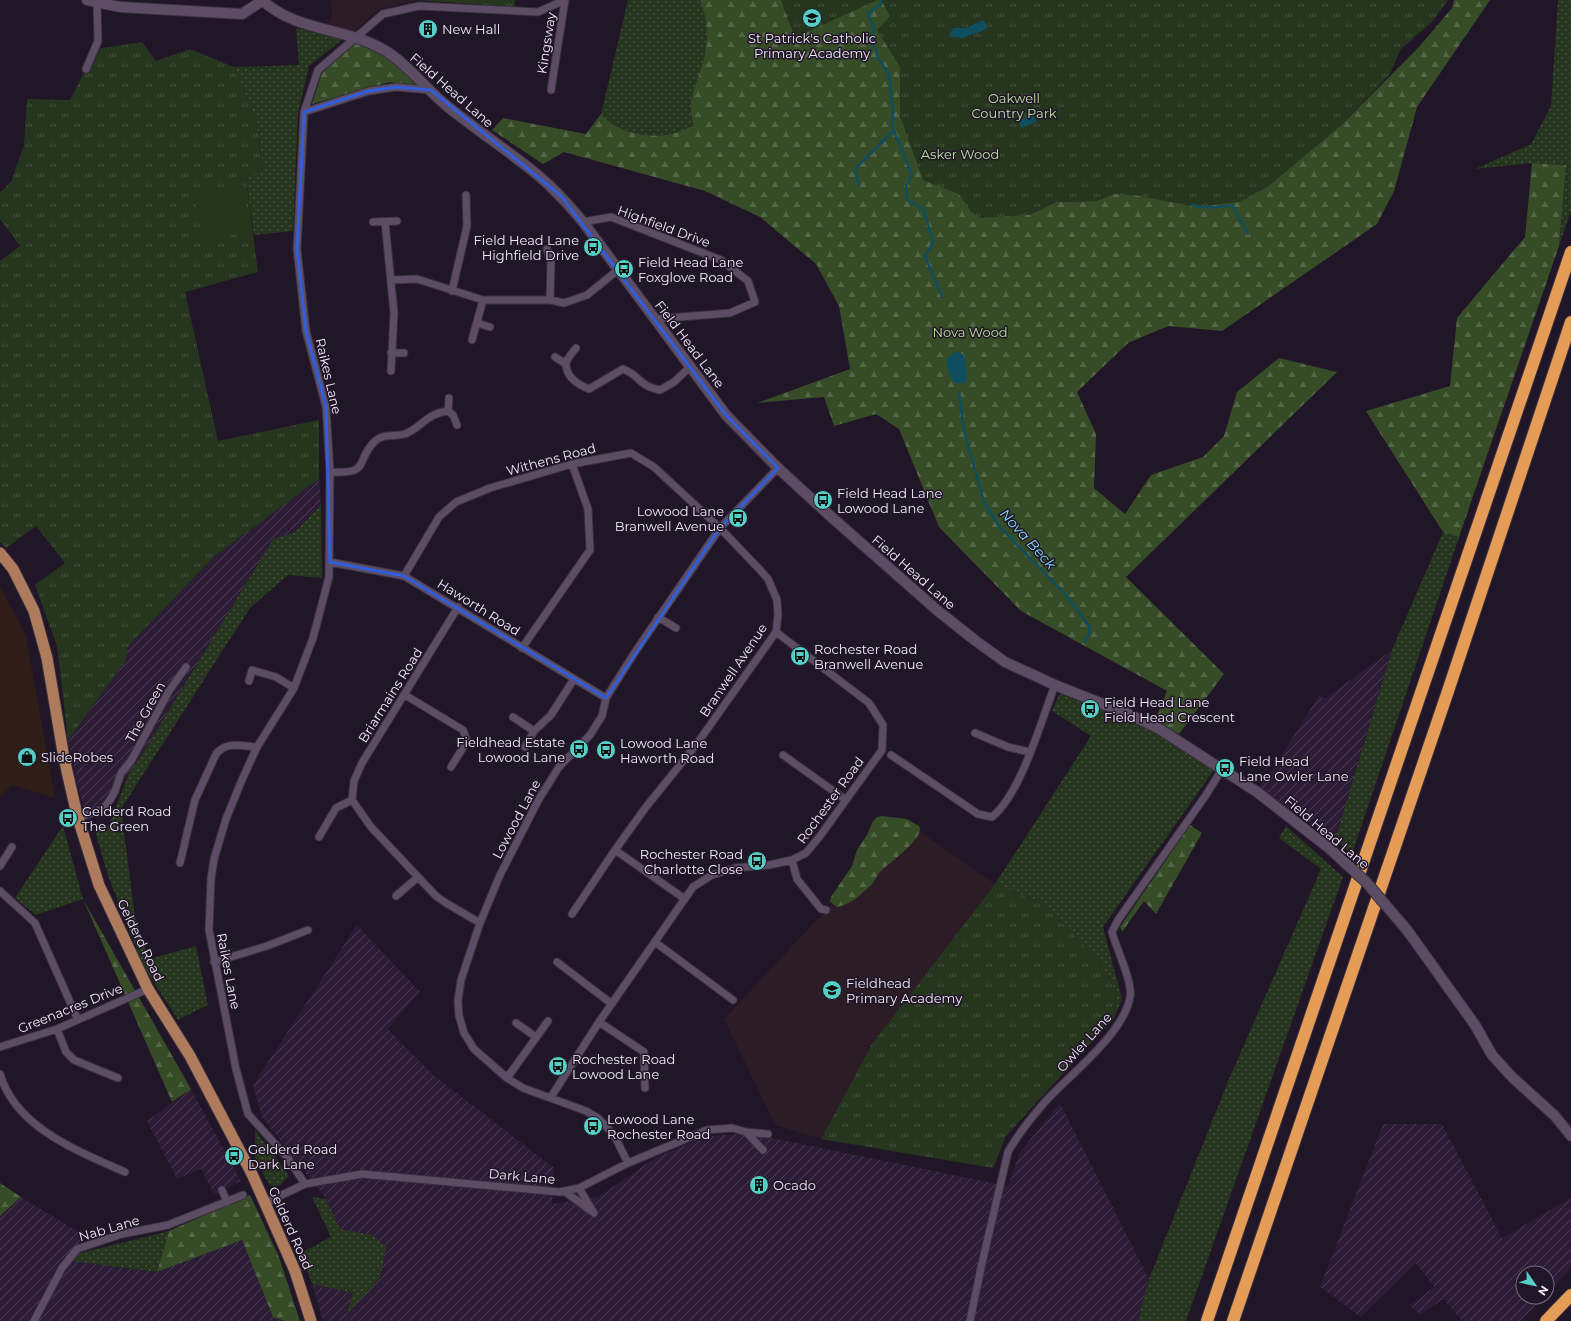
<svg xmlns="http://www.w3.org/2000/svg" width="1571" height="1321" font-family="Montserrat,sans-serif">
	<defs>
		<pattern id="industrial-furrows" width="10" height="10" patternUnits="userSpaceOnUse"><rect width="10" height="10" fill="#2c1c35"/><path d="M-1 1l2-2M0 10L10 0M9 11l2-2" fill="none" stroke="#4b3d53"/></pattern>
		<pattern id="grass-dots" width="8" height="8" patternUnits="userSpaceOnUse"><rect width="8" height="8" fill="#26351d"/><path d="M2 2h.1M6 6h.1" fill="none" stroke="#46523f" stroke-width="1.8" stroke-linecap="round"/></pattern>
		<pattern id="forest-firs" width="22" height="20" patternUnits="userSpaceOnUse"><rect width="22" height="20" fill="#364c27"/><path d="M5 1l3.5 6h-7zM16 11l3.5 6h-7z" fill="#546647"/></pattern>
		<pattern id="park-tufts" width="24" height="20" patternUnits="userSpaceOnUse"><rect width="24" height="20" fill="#26351d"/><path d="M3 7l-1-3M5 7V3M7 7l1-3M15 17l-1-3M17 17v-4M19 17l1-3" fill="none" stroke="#46523f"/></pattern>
	</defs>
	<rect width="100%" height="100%" fill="#211528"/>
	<!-- commercial -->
	<path fill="#2f1d18" d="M0,586L26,636L55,798L12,785L0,797Z"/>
	<!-- industrial -->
	<path fill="url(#industrial-furrows)" d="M319,479L321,505L295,532L273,539L138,761L101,809L84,812L68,740L125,662L128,646L215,556Z
		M1392,650L1335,840L1258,788L1276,764L1320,694L1324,699Z
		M357,925L420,992L388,1029L432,1074L554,1168L552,1204L598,1197L655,1158L704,1137L734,1134L767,1137L1008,1186L1020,1152L1060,1103L1149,1279L1138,1321H323L312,1284L353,1293L347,1315L372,1235L340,1229L326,1199L262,1117L253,1085Z
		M191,1089L241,1181L214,1194L201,1169L177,1179L147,1121Z
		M1383,1124H1442L1502,1238L1571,1198V1268L1547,1293V1273H1523V1297H1544L1521,1321H1462L1443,1299L1420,1315L1410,1305L1434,1287L1416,1263L1361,1317L1320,1287Z
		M21,1197L87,1237L65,1260L157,1272L242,1240L273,1317L285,1321H0V1216Z"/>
	<!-- education -->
	<path fill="#2c1c26" d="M331,0H417L380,9L353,32L327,23L332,16Z
		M909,824L995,884L872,1044L821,1139L775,1125L724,1019L838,897Z"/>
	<!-- grass -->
	<path fill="url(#grass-dots)" d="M628,0H700C707,18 710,35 705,54C700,80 684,99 694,126C687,128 679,132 671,134C649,139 615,132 601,114Z
		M1558,0H1571V211L1559,246L1566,165L1532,163L1475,169L1531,144L1551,106Z
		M296,28L343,39L309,66L298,113L293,231L254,235L246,177L263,171L256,120L234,67L299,65Z
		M321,505L322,578L288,575L250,608L121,809L135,917L149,959L196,946L208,1005L178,1020L144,967L108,876L94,827L109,825L129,773L138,761L273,539L295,532Z
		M1443,532L1459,537L1352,854L1335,840L1392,650Z
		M1060,693L1154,731L1214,770L1103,927L1122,999L1114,1018L1116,992L1101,964L1044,904L995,884L1091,736L1052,711Z
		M63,826L83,899L36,915L15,898Z
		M1286,826L1343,877L1186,1321H1138L1149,1279L1229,1079L1321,869L1279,838Z
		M255,1130L289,1176L279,1186L269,1185L255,1158Z
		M312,1197L326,1199L340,1229L372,1235L386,1247L380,1278L346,1315L353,1293L312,1284L301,1253L331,1237Z
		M169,1231L157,1272L64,1260L80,1253Z"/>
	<!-- forest -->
	<path fill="url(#forest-firs)" d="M700,0H781L795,37L877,0H881L1029,215L1056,202L1096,201L1114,194L1267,187L1341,125L1419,47L1452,8L1454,0H1490L1417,107L1394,191L1377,224L1222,331L1168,326L1128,343L1077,392L1096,434L1094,488L1125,514L1151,475L1203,457L1224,436L1237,392L1279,358L1337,372L1126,577L1224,674L1179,734L1155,720L1167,691L1021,611L939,527L899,429L876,414L834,426L824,397L757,403L850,369L839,306L816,264L760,217L705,191L564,152L543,164L492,130L503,118L586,134L601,114C615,132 649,139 671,134C679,132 687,128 694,126C684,99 700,80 705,54C709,35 707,18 700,0Z
		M357,40L388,56L422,87L390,82L312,104L322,73Z
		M1532,163L1566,165L1559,246L1459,537L1443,532L1366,411L1450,386L1457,318L1525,237Z
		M882,816L907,819L919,826C926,837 889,863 881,871C877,874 876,880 872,884C863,893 850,905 837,907L830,902L831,897L852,866L857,850L867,835L873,821L877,817Z
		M1190,825L1202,833L1156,914L1144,901L1122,932L1120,927Z
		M83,899L191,1089L172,1102Z
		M0,1183L21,1197L0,1216Z
		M250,1195L279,1257L300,1321H285L273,1317L242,1240L157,1272L169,1231Z"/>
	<!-- park -->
	<path fill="url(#park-tufts)" d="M417,0H515L514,7Z
		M781,0H877L795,37Z
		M881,0H1448L1432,22L1401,49L1390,74L1341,125L1267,187L1239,202L1196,207L1134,195L1114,194L1096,201L1056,202L1029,215L981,218L971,212L959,194L923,180L900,116V67L877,30L890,16Z
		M142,42L156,61L190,49L234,67L256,120L263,172L246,177L258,272L185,292L218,441L319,420V479L215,556L128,646L125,662L68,740L57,646L35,585L65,563L36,526L6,548L0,542V261L20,246L0,219V192L11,182L24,145L27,99L70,100L96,49Z
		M995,884L1044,904L1101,964L1116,992L1114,1018L1006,1136L993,1168L821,1139L872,1044Z"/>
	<!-- garden -->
	<path fill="#26351d" d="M243,185L250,231L205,241L194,196Z"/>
	<!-- water -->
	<path fill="#0f4e5e" d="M983,20L988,27C981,34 972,33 963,38L953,37L950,33L954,28H966Z
		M1028,115L1034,116L1037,122L1021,128L1019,122Z
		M956,351L964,355L967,370L966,383H954L948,371L946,359Z"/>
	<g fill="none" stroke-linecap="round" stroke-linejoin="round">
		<!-- stream -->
		<path stroke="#0f4e5e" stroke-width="2.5" d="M881,0L880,5L868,13L874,29L873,42L878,58L889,75L893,112L892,126L912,175L906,186L907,199L924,210L933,243L925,256L942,297
			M859,185L855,172L857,167L893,131
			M1192,205C1205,209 1219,207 1232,205L1248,234
			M959,392L964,430L984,502L998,525L1066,595L1089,626L1090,632L1084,642"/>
		<!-- street casing -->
		<g stroke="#39303f" stroke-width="9">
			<path id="street" d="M86,69L98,41L97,2
				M551,90L565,0
				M304,112L369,91L396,87L430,90
				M373,222L397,221
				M385,222L394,313L391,371
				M583,222L611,217L721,260L748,281L755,302L730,313L655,319
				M547,249L551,263L550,300
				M391,280L417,279L483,300H550L564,303L587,295L618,270
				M452,291L467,226L466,195
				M477,323L490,327
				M472,340L483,300
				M576,348C573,352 566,359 566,364C566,377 579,385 589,389L623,369C640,375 638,386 660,390L674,382L691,366
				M391,353H404
				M555,357L566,364
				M448,411L449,398
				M330,472C372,474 354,462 375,441C384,433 395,437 405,434C421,428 427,413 448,411L453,415L457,425
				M330,562L404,576L606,698
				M404,576L439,517L456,502L490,488L572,464L631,453L654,467L720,528L761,571L768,579L777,600L778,615L776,632L696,745L646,807L615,850L685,899
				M458,607L362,763L354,781L352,800L371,827L436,896L446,903L480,923
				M658,617L676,628
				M522,648L590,550L588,509L572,464
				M249,681L252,670L276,677L294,688
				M405,695L463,730L467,741L451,767
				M513,717L534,731
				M975,733L1008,747L1030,752
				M525,747L534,731L551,715L574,679
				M783,755L846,800
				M891,755L978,814L992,817C1021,794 1041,721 1055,685
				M78,818L103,809L110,800L115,791L121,773L131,761L169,691L186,667
				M319,837L336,808L352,800
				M792,860L797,879L821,909L826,910
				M180,863L195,800L216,754C226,741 243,746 257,747
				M0,866L12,847
				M0,891L35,923L78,1020
				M396,896L418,877
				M572,914L615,850
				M655,942L733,1000
				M214,962L267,946L308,930
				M557,962L612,1004
				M599,1022L644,1052L645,1088
				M516,1023L536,1037
				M57,1029L66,1052L74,1060L118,1078
				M0,1047L57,1029L148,989
				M0,1074C16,1128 78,1151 125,1172
				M507,1078L548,1021
				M551,1097L599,1022L693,887L712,875L735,868L769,865L792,860L806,853L820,836L882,750L883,725L869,703L776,632
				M746,1132L763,1150
				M628,1163L614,1135L598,1118L586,1111L523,1088L507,1078L474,1049L464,1033L459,1016L458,1001L461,980L480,923L500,875L539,799L559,767L590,735L602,716L606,698L635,652L720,528L778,468
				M305,1184L287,1157L248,1114L236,1069L209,930L211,879L214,859L226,819L241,782L257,747L294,688L313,638L329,577L330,472L326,407L306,331L297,249L304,112L318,70L383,14L419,6L538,12L565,0
				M222,1190L227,1202
				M564,1191L594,1213L579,1188
				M265,1203L305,1184L362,1174L560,1192L579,1188L628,1163L707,1130L732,1128L746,1132L768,1134
				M34,1321L62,1268L77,1249L122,1234L168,1225L243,1195
				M970,1321L982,1263L1008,1152C1018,1134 1031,1118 1044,1103C1069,1075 1124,1034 1130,997C1133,982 1116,948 1112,932L1118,920L1206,795L1222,769"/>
		</g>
		<!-- secondary casing -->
		<g stroke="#39303f" stroke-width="12">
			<path id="secondary" d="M87,0L120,7L242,14L262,1
				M262,0C297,33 350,27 389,53C411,68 427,90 447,106C475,129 506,149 534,172C553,187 568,204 583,222L726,415L778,468L828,514L938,611L976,641L1005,662L1055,685L1128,714L1158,728L1257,792L1329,848
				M1407,930L1475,1025L1492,1055L1512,1077L1555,1116L1571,1136"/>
		</g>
		<!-- primary casing -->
		<g stroke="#39303f" stroke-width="13">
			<path id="primary" d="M0,553L13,569L34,611L47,658L64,758L77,815L99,885L148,989L190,1056L252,1174L295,1271L311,1321"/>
		</g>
		<!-- highway casing -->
		<g stroke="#39303f" stroke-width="14">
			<path id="highway" d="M1207,1321L1571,252
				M1233,1321L1447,694L1571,322
				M1546,1321L1571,1295"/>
		</g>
		<!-- street -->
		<use href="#street" stroke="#5c4d64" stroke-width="7"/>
		<!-- secondary -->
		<use href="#secondary" stroke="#5c4d64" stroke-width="10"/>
		<!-- primary -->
		<use href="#primary" stroke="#ae7c5c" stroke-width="11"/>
		<!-- highway -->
		<use href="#highway" stroke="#e49c56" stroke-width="12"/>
		<!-- secondary-bridge casing -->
		<g stroke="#39303f" stroke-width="12" stroke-linecap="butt">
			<path id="secondary-bridge" d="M1329,848L1366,882L1407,930"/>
		</g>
		<!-- secondary-bridge -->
		<use href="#secondary-bridge" stroke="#5c4d64" stroke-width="10"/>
	</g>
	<!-- marked area -->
	<path fill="none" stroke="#325edb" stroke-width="3" stroke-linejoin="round" d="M396,87L431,90L561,196L726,415L778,468L720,528L606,698L404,576L330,562L326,407L306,331L297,249L304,112L369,91Z"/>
	<!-- icons -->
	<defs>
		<g id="school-disc" transform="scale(1)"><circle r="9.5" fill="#55cec6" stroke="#211528"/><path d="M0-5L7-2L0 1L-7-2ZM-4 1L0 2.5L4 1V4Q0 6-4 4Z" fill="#111"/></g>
		<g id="building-disc" transform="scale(1)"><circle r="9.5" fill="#55cec6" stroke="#211528"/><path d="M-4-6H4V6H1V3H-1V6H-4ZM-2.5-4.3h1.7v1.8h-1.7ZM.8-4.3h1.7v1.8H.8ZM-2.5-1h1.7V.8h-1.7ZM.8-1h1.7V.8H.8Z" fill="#111"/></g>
		<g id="bus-disc" transform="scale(1)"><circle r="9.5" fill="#55cec6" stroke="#211528"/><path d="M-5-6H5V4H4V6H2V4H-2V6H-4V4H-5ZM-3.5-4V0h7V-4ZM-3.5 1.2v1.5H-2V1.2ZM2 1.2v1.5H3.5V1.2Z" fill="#111"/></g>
		<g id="shop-disc" transform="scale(1)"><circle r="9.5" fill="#55cec6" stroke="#211528"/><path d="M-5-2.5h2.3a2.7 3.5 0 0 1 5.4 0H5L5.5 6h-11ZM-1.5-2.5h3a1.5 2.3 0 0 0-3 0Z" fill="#111"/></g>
	</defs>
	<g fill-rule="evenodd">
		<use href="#school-disc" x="812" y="18"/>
		<use href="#building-disc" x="428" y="29"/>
		<use href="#bus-disc" x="593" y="247"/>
		<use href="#bus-disc" x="624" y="269"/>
		<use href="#bus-disc" x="823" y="500"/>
		<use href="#bus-disc" x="738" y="518"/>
		<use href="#bus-disc" x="800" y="656"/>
		<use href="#bus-disc" x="1090" y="709"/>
		<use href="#bus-disc" x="579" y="749"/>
		<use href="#bus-disc" x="606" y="750"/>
		<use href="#shop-disc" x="27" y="757"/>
		<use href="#bus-disc" x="1225" y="768"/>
		<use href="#bus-disc" x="68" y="818"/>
		<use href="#bus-disc" x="757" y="861"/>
		<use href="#school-disc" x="832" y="990"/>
		<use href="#bus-disc" x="558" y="1066"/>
		<use href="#bus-disc" x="593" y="1126"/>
		<use href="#bus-disc" x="234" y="1156"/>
		<use href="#building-disc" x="759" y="1185"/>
	</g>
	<g text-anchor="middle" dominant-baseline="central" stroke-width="3" stroke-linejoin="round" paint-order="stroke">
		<!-- poi labels -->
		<g font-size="13" fill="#f2e9f7" stroke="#211528" text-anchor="start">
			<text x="442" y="29">New Hall</text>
			<text x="812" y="38" text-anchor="middle">St Patrick's Catholic<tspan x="812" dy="15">Primary Academy</tspan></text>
			<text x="579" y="240" text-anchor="end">Field Head Lane<tspan x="579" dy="15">Highfield Drive</tspan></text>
			<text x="638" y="262">Field Head Lane<tspan x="638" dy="15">Foxglove Road</tspan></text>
			<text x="837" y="493">Field Head Lane<tspan x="837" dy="15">Lowood Lane</tspan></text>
			<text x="724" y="511" text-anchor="end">Lowood Lane<tspan x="724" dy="15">Branwell Avenue</tspan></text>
			<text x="814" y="649">Rochester Road<tspan x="814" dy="15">Branwell Avenue</tspan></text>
			<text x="1104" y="702">Field Head Lane<tspan x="1104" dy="15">Field Head Crescent</tspan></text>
			<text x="565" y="742" text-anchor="end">Fieldhead Estate<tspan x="565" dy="15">Lowood Lane</tspan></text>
			<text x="620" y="743">Lowood Lane<tspan x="620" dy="15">Haworth Road</tspan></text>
			<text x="41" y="757">SlideRobes</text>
			<text x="1239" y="761">Field Head<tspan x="1239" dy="15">Lane Owler Lane</tspan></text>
			<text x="82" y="811">Gelderd Road<tspan x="82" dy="15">The Green</tspan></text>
			<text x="743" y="854" text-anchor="end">Rochester Road<tspan x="743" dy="15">Charlotte Close</tspan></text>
			<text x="846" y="983">Fieldhead<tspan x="846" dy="15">Primary Academy</tspan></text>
			<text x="572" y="1059">Rochester Road<tspan x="572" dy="15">Lowood Lane</tspan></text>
			<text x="607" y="1119">Lowood Lane<tspan x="607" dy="15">Rochester Road</tspan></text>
			<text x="248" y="1149">Gelderd Road<tspan x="248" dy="15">Dark Lane</tspan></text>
			<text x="773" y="1185">Ocado</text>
		</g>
		<!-- street labels -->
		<g font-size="13" fill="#f2e9f7" stroke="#211528">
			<text transform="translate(546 43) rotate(-81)">Kingsway</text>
			<text transform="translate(452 90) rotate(41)">Field Head Lane</text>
			<text transform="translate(664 226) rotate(20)">Highfield Drive</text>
			<text transform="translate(690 344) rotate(53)">Field Head Lane</text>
			<text transform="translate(329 376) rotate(77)">Raikes Lane</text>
			<text transform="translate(551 459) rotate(-15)">Withens Road</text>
			<text transform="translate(914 572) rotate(41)">Field Head Lane</text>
			<text transform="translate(479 607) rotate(32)">Haworth Road</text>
			<text transform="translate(733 670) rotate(-56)">Branwell Avenue</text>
			<text transform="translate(390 695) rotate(-58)">Briarmains Road</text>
			<text transform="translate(145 712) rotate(-61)">The Green</text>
			<text transform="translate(830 800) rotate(-54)">Rochester Road</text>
			<text transform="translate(516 819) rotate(-62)">Lowood Lane</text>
			<text transform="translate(1327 832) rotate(40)">Field Head Lane</text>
			<text transform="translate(141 940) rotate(64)">Gelderd Road</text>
			<text transform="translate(229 971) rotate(79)">Raikes Lane</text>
			<text transform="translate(70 1008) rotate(-22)">Greenacres Drive</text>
			<text transform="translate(1084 1042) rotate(-48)">Owler Lane</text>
			<text transform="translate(522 1176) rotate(5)">Dark Lane</text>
			<text transform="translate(109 1228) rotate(-16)">Nab Lane</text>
			<text transform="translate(291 1228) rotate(66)">Gelderd Road</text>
		</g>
		<!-- park labels -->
		<g font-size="13" fill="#b9e1a0" stroke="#211528">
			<text x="1014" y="98">Oakwell<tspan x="1014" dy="15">Country Park</tspan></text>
			<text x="960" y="154">Asker Wood</text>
			<text x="970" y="332">Nova Wood</text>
		</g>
		<!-- water labels -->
		<g font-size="14" font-style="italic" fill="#81dcf8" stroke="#211528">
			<text transform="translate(1028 539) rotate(48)">Nova Beck</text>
		</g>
	</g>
	<!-- north arrow -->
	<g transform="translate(1535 1285) rotate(124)"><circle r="19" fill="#211528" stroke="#756a7b"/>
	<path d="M0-3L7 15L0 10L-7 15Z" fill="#55cec6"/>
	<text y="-6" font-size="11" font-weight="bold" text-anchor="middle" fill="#f2e9f7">N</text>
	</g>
</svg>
